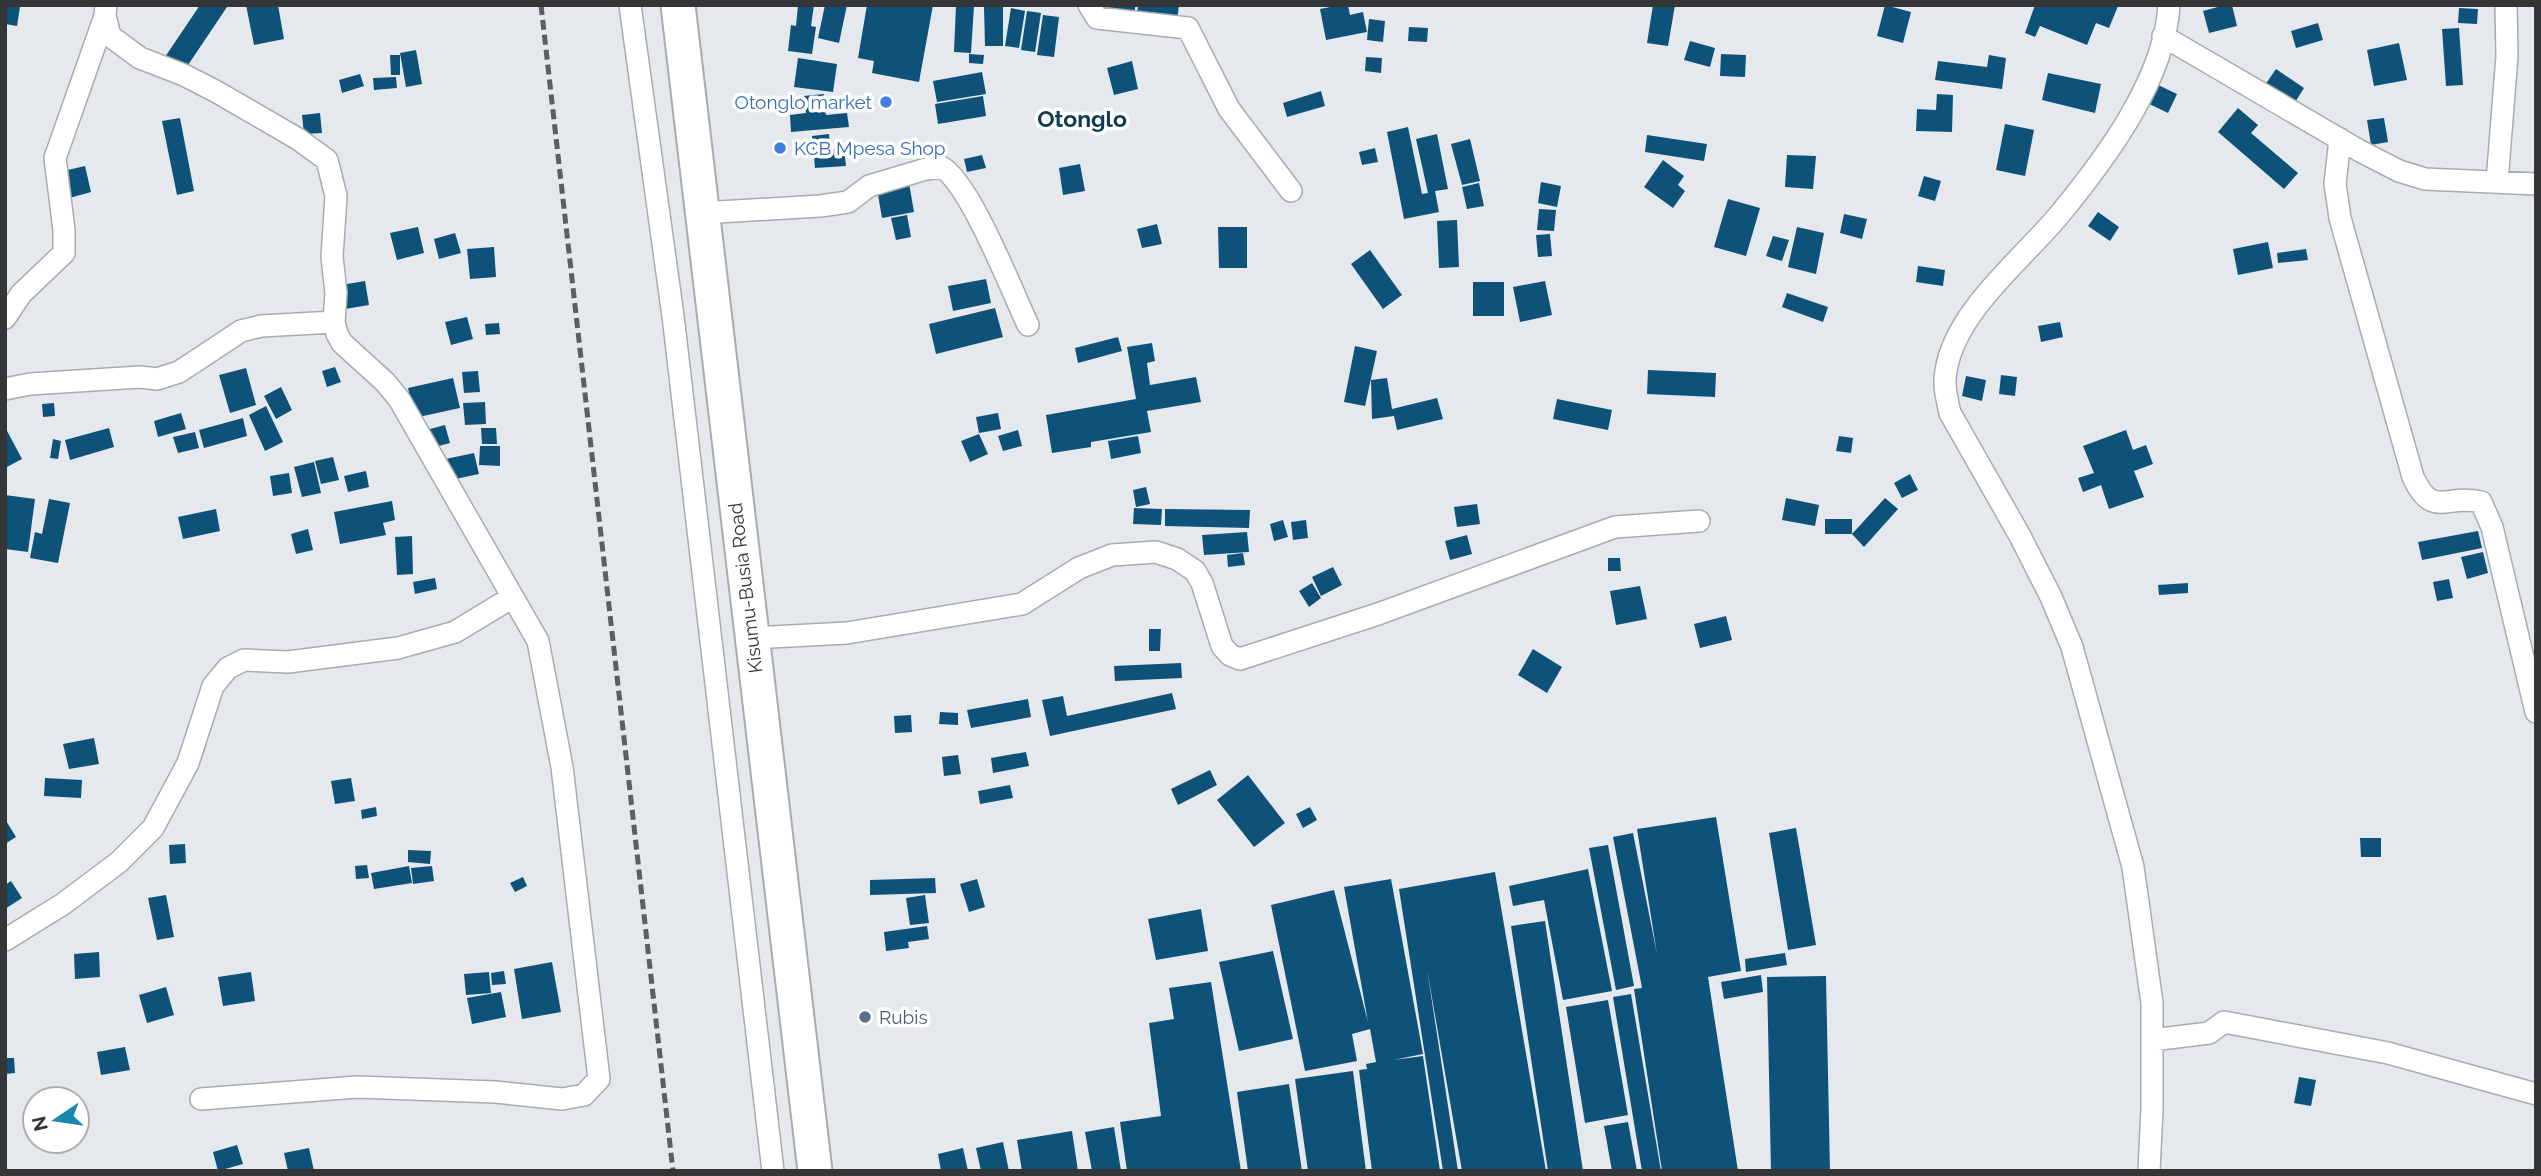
<svg xmlns="http://www.w3.org/2000/svg" width="2541" height="1176" font-family="Raleway,sans-serif">
	<rect width="100%" height="100%" fill="#e5e9ed"/>
	<!-- building -->
	<path fill="#0f5279" d="M5,5L20,7L17,26L5,24Z
		M200,5L227,7L184,71L165,57Z
		M246,5H278L284,39L254,45Z
		M798,5H814L811,26L816,27L812,54L788,51L791,25L796,26Z
		M825,5H847L839,43L818,38Z
		M867,5H933L919,82L872,73L874,61L858,58Z
		M956,5L974,6L971,53L954,52Z
		M997,5H1003V46H985L984,7H997Z
		M1101,5H1135V17L1100,15Z
		M1138,5H1179L1177,21L1137,16Z
		M1340,5H1348L1350,15L1363,12L1367,32L1326,40L1320,9Z
		M1653,5H1675L1668,46L1647,43Z
		M1885,5L1911,12L1903,43L1877,36Z
		M2035,5H2115L2118,6L2109,28L2096,23L2087,45L2040,26L2035,37L2025,33Z
		M2225,5H2232L2237,26L2209,33L2203,11Z
		M1011,8L1025,11L1019,48L1005,46Z
		M2459,8L2478,9L2477,24L2458,23Z
		M1027,11L1041,13L1035,52L1021,50Z
		M1043,15L1059,17L1054,57L1037,55Z
		M1369,19L1385,21L1383,42L1367,40Z
		M2318,23L2323,40L2296,48L2291,31Z
		M1409,27L1428,28L1427,42L1408,41Z
		M2459,28L2463,85L2446,86L2442,29Z
		M1690,41L1715,48L1710,67L1684,60Z
		M2399,43L2407,80L2374,86L2367,50Z
		M416,50L422,84L406,87L400,53Z
		M969,54L984,55L983,64L969,63Z
		M1721,54L1746,55L1745,77L1720,76Z
		M390,55H400V75H391Z
		M1989,55L2006,58L2002,89L1935,80L1938,61L1987,67Z
		M1366,57L1382,58L1381,73L1365,71Z
		M798,58L837,64L833,92L794,87Z
		M1132,61L1138,89L1114,95L1107,68Z
		M2276,69L2304,88L2294,104L2265,85Z
		M982,72L986,94L937,102L933,81Z
		M2048,73L2101,84L2095,113L2042,100Z
		M360,74L364,86L342,93L339,80Z
		M396,77L397,88L374,90L373,78Z
		M2152,82L2177,94L2168,113L2143,101Z
		M1321,91L1325,106L1287,117L1283,103Z
		M824,94L826,115L847,113L849,127L791,132L790,115L806,113L804,96Z
		M1937,94L1953,95L1952,132L1916,131L1917,109L1936,110Z
		M983,96L986,116L938,124L935,104Z
		M2238,108L2258,125L2251,133L2298,173L2284,189L2218,132Z
		M320,113L322,133L304,134L302,115Z
		M180,118L194,191L177,195L162,121Z
		M2384,118L2388,142L2371,145L2367,120Z
		M2005,124L2034,130L2025,176L1996,170Z
		M1408,127L1422,194L1428,193L1416,139L1437,134L1448,189L1435,191L1439,212L1404,219L1387,132Z
		M829,134L830,150L844,149L846,166L815,168L812,136Z
		M1647,135L1707,144L1704,161L1645,152Z
		M1470,139L1480,181L1462,185L1451,144Z
		M1375,148L1378,162L1362,165L1359,152Z
		M982,155L986,168L967,172L964,159Z
		M1787,155L1816,156L1813,189L1785,187Z
		M1663,160L1684,176L1678,185L1685,191L1673,208L1644,187Z
		M1080,164L1085,191L1063,195L1059,168Z
		M85,166L91,192L66,199L59,172Z
		M1924,176L1941,181L1935,201L1918,196Z
		M1541,182L1561,186L1557,207L1538,203Z
		M909,183L914,212L882,218L877,189Z
		M1479,183L1484,206L1467,209L1462,187Z
		M1728,199L1760,208L1746,256L1714,247Z
		M1539,209L1556,210L1554,231L1537,230Z
		M2098,212L2119,227L2110,241L2088,226Z
		M1844,214L1867,219L1862,239L1840,233Z
		M907,215L911,237L896,240L891,218Z
		M1457,220L1459,267L1439,268L1437,221Z
		M1157,224L1162,244L1142,248L1137,229Z
		M418,227L424,253L397,260L390,233Z
		M1218,227H1247V268H1219Z
		M1797,227L1824,233L1816,274L1788,267Z
		M455,233L461,253L439,259L434,239Z
		M1550,234L1552,256L1538,257L1536,235Z
		M1773,236L1789,240L1782,261L1766,256Z
		M2268,242L2273,268L2238,275L2233,249Z
		M494,247L496,277L470,279L467,249Z
		M2306,249L2308,260L2278,263L2277,253Z
		M1370,250L1402,295L1383,309L1351,264Z
		M1918,266L1945,270L1943,286L1916,282Z
		M986,279L991,303L953,311L948,286Z
		M365,281L369,305L345,309L341,285Z
		M1545,281L1552,315L1520,322L1513,287Z
		M1473,282H1504V316H1473Z
		M1787,293L1828,307L1823,322L1782,307Z
		M995,308L1003,337L936,354L929,324Z
		M467,317L473,339L451,345L445,322Z
		M2060,322L2063,337L2041,342L2038,326Z
		M499,323L500,334L486,335L485,324Z
		M1118,337L1122,351L1078,363L1075,348Z
		M1152,343L1155,361L1147,363L1150,385L1196,377L1201,402L1147,411L1151,432L1091,442V447L1052,453L1046,415L1136,399L1127,347Z
		M1355,346L1377,351L1365,406L1344,402Z
		M335,367L341,382L327,387L322,371Z
		M246,368L256,405L230,413L219,375Z
		M1648,370L1716,373L1715,397L1647,394Z
		M478,371L480,392L464,393L462,372Z
		M2001,375L2017,377L2015,396L1999,394Z
		M1966,376L1986,380L1982,401L1962,396Z
		M453,378L460,408L414,418L408,388Z
		M1387,378L1392,409L1437,398L1443,419L1397,430L1394,416L1372,419L1371,380Z
		M281,387L292,410L276,419L264,396Z
		M1557,399L1612,410L1608,430L1553,419Z
		M485,402L486,424L465,425L463,403Z
		M54,403L55,416L43,417L42,404Z
		M266,406L283,442L265,451L249,415Z
		M181,413L186,429L158,437L154,421Z
		M998,413L1001,429L979,433L976,417Z
		M243,418L247,436L204,448L199,430Z
		M445,425L450,443L435,447L430,429Z
		M5,427L22,459L5,468Z
		M109,428L114,447L70,460L65,440Z
		M481,428H496L497,444H482Z
		M1018,430L1022,446L1003,451L998,436Z
		M2126,430L2133,450L2146,445L2153,464L2134,471L2144,497L2109,509L2101,485L2083,492L2078,478L2094,473L2083,446Z
		M195,432L199,448L178,453L173,437Z
		M979,434L988,454L970,462L961,441Z
		M1138,436L1141,453L1111,459L1108,441Z
		M1839,436L1853,438L1851,453L1836,451Z
		M53,439L61,441L58,459L50,458Z
		M480,446H500V466L479,465Z
		M474,453L479,474L446,481L441,460Z
		M333,457L339,480L321,484L315,461Z
		M314,462L321,493L302,497L294,467Z
		M366,471L369,487L348,492L344,476Z
		M289,473L292,493L273,496L270,476Z
		M1910,474L1918,490L1902,498L1894,483Z
		M1146,487L1150,504L1136,507L1133,490Z
		M5,495L35,499L28,552L5,549Z
		M1786,498L1819,505L1815,526L1782,520Z
		M1885,498L1898,509L1864,547L1852,534H1825V519H1852V534Z
		M49,499L70,503L58,563L30,558L35,532L42,534Z
		M392,501L395,520L383,523L386,535L340,544L334,512Z
		M1477,504L1480,524L1457,527L1454,507Z
		M1134,508L1162,509L1161,525L1133,524Z
		M216,509L220,531L183,539L178,517Z
		M1165,509L1250,510L1249,528L1165,526Z
		M1283,520L1288,537L1274,541L1270,524Z
		M1306,520L1308,538L1293,540L1291,522Z
		M308,529L313,550L296,554L291,534Z
		M2478,531L2482,548L2422,560L2418,542Z
		M1247,532L1249,552L1204,555L1202,535Z
		M1467,535L1472,554L1450,560L1445,541Z
		M412,536L413,574L397,575L395,537Z
		M2483,552L2488,573L2467,579L2461,557Z
		M1243,553L1245,565L1228,567L1227,555Z
		M1608,558H1620L1621,571H1608Z
		M1333,567L1342,585L1321,596L1312,577Z
		M435,578L437,589L415,594L413,582Z
		M2449,579L2453,598L2437,601L2433,582Z
		M1312,583L1321,598L1309,607L1299,591Z
		M2188,583V593L2159,595L2158,585Z
		M1640,586L1647,619L1616,625L1610,591Z
		M1726,616L1732,640L1700,648L1694,624Z
		M1149,629H1161L1160,651H1149Z
		M1533,649L1562,667L1547,693L1518,675Z
		M1181,663L1182,678L1115,681L1114,666Z
		M1172,693L1176,709L1050,736L1042,700L1063,696L1067,716Z
		M1028,699L1031,717L971,728L967,710Z
		M940,712L958,713V725L939,724Z
		M911,715L912,732L895,733L894,716Z
		M94,738L99,764L69,769L63,744Z
		M1026,752L1029,766L993,773L991,758Z
		M958,755L961,774L944,776L942,757Z
		M1210,770L1217,785L1178,805L1171,789Z
		M1248,775L1285,823L1254,847L1217,800Z
		M45,778L82,780L81,798L44,796Z
		M351,778L355,801L335,804L331,781Z
		M1010,785L1013,798L980,804L978,791Z
		M376,807L377,816L362,819L361,810Z
		M1310,807L1317,820L1303,828L1296,814Z
		M1716,817L1741,971L1708,977L1738,1171H1662L1634,989L1642,988L1613,837L1633,833L1657,954L1637,829Z
		M5,819L16,837L5,844Z
		M1796,828L1816,945L1788,950L1769,833Z
		M2360,838H2381V857H2361Z
		M185,844L186,863L170,864L169,845Z
		M1608,845L1634,986L1616,990L1589,848Z
		M408,850L431,851L430,864L408,862Z
		M367,865L369,878L356,879L355,866Z
		M409,866L412,883L374,889L371,873Z
		M432,866L434,881L413,884L411,868Z
		M1588,869L1612,991L1563,1000L1544,900L1513,906L1509,886Z
		M1495,872L1546,1171H1462L1427,969L1458,1171H1443L1399,889Z
		M523,877L527,886L515,892L510,883Z
		M935,878L936,893L870,895V880Z
		M977,879L985,907L969,912L960,884Z
		M1391,879L1423,1054L1393,1060L1423,1056L1440,1171H1372L1359,1070L1367,1069L1366,1064L1376,1062L1370,1029L1352,1034L1357,1061L1305,1071L1271,905L1334,890L1368,1022L1344,887Z
		M11,881L22,898L5,909V885Z
		M166,895L174,937L157,940L148,898Z
		M925,895L929,923L910,925L906,898Z
		M1201,909L1208,951L1156,960L1148,919Z
		M1545,921L1583,1171H1548L1511,926Z
		M927,926L929,939L908,942L909,948L886,951L884,932Z
		M1273,951L1293,1039L1239,1051L1219,962Z
		M99,952L100,977L75,979L74,954Z
		M1785,953L1787,965L1746,972L1745,959Z
		M552,962L561,1012L522,1019L514,969Z
		M504,971L506,984L492,985L491,973Z
		M251,972L255,1001L223,1006L218,977Z
		M489,972L491,993L466,995L464,974Z
		M1761,975L1763,992L1724,999L1721,982Z
		M1826,976L1830,1171H1771L1767,977Z
		M1211,982L1241,1171H1127L1120,1122L1161,1116L1149,1023L1174,1019L1169,988Z
		M166,987L174,1015L147,1023L139,995Z
		M501,992L506,1017L472,1024L467,998Z
		M1631,994L1661,1171H1642L1613,997Z
		M1608,1000L1628,1115L1585,1123L1566,1007Z
		M125,1047L130,1070L101,1075L97,1052Z
		M5,1058H14L15,1073L5,1074Z
		M1353,1071L1366,1171H1308L1295,1079Z
		M2299,1077L2316,1080L2311,1106L2294,1103Z
		M1289,1084L1302,1171H1248L1237,1092Z
		M1628,1122L1637,1171H1612L1604,1126Z
		M1114,1127L1121,1171H1092L1085,1132Z
		M1072,1131L1078,1171H1022L1017,1140Z
		M1003,1142L1009,1171H981L976,1148Z
		M237,1145L243,1164L218,1171L213,1152Z
		M309,1148L314,1171H288L284,1153Z
		M963,1148L968,1171H941L938,1154Z"/>
	<g fill="none" stroke-linecap="round" stroke-linejoin="round">
		<!-- minor casing -->
		<g stroke="#a8acaf" stroke-width="24">
			<path id="minor" d="M106,5L105,16L110,36L140,58L184,75L217,92L298,139L327,160L336,196L332,257L336,293L334,322L337,334L342,343L385,382L399,399L538,641L562,767L599,1079L584,1095L562,1099L495,1092L357,1087L201,1099
				M630,5L673,316L773,1171
				M1089,5L1097,18L1188,28L1229,109L1291,191
				M2163,36L2360,151L2399,171L2425,179L2536,184
				M2340,139L2335,184L2340,218L2413,477C2433,520 2446,493 2481,502L2492,527L2536,712
				M2497,182L2507,56L2506,5
				M701,213L820,206L848,202L869,186L926,169L941,167C969,181 1012,291 1028,325
				M5,318L21,294L64,253V230L55,158L105,16
				M5,389L30,384L140,377L157,379L179,372L241,331L261,326L334,322
				M751,638L847,633L1022,604L1079,568L1112,555L1156,552L1177,559L1195,571L1202,583L1222,646L1230,655L1240,659L1378,614L1615,527L1699,521
				M5,940L63,904L119,862L153,828L188,763L213,686L228,668L244,660L288,662L398,648L455,632L511,598
				M2152,1040L2209,1033L2224,1022L2388,1053L2536,1094
				M2149,1171L2152,1108V1003L2133,867L2072,647L2051,597L2020,536L1950,413C1947,399 1943,385 1946,371C1955,311 2024,258 2060,214C2106,158 2165,79 2169,5"/>
		</g>
		<!-- trunk casing -->
		<g stroke="#a8acaf" stroke-width="37">
			<path id="trunk" d="M678,5L815,1171"/>
		</g>
		<!-- minor -->
		<use href="#minor" stroke="#fff" stroke-width="21"/>
		<!-- trunk -->
		<use href="#trunk" stroke="#fff" stroke-width="33"/>
		<!-- rail -->
		<path stroke="#5c5f61" stroke-width="5" stroke-dasharray="10 5" stroke-linecap="butt" d="M541,5L673,1171"/>
	</g>
	<!-- markers -->
	<g fill="#3f7fe0" stroke="#fff" stroke-width="2.5">
		<circle cx="886" cy="102" r="7"/>
		<circle cx="780" cy="148" r="7"/>
	</g>
	<circle fill="#5c6f8a" stroke="#fff" stroke-width="2.5" cx="865" cy="1017" r="7"/>
	<g text-anchor="middle" dominant-baseline="central" stroke-width="7" stroke-linejoin="round" paint-order="stroke">
		<!-- shop labels -->
		<g font-size="19" fill="#366cbe" stroke="#fff" text-anchor="end">
			<text x="872" y="102">Otonglo market</text>
			<text x="794" y="148" text-anchor="start">KCB Mpesa Shop</text>
		</g>
		<!-- street labels -->
		<g font-size="19" fill="#333536" stroke="#fff">
			<text transform="translate(745 588) rotate(-97)">Kisumu-Busia Road</text>
		</g>
		<!-- service labels -->
		<g font-size="19" fill="#4e5e75" stroke="#fff" text-anchor="start">
			<text x="879" y="1017">Rubis</text>
		</g>
		<!-- quarter labels -->
		<g font-size="23" font-weight="bold" fill="#0c3d50" stroke="#fff">
			<text x="1082" y="118">Otonglo</text>
		</g>
	</g>
	<!-- border -->
	<rect width="2541" height="1176" fill="none" stroke="#333536" stroke-width="14"/>
	<!-- north arrow -->
	<g transform="translate(56 1120) rotate(257)"><circle r="33" fill="#ffffff" stroke="#adaeaf" stroke-width="2"/>
	<path d="M0-5L12 26L0 18L-12 26Z" fill="#1a85ad"/>
	<text y="-10" font-size="19" font-weight="bold" text-anchor="middle" fill="#333536">N</text>
	</g>
</svg>
